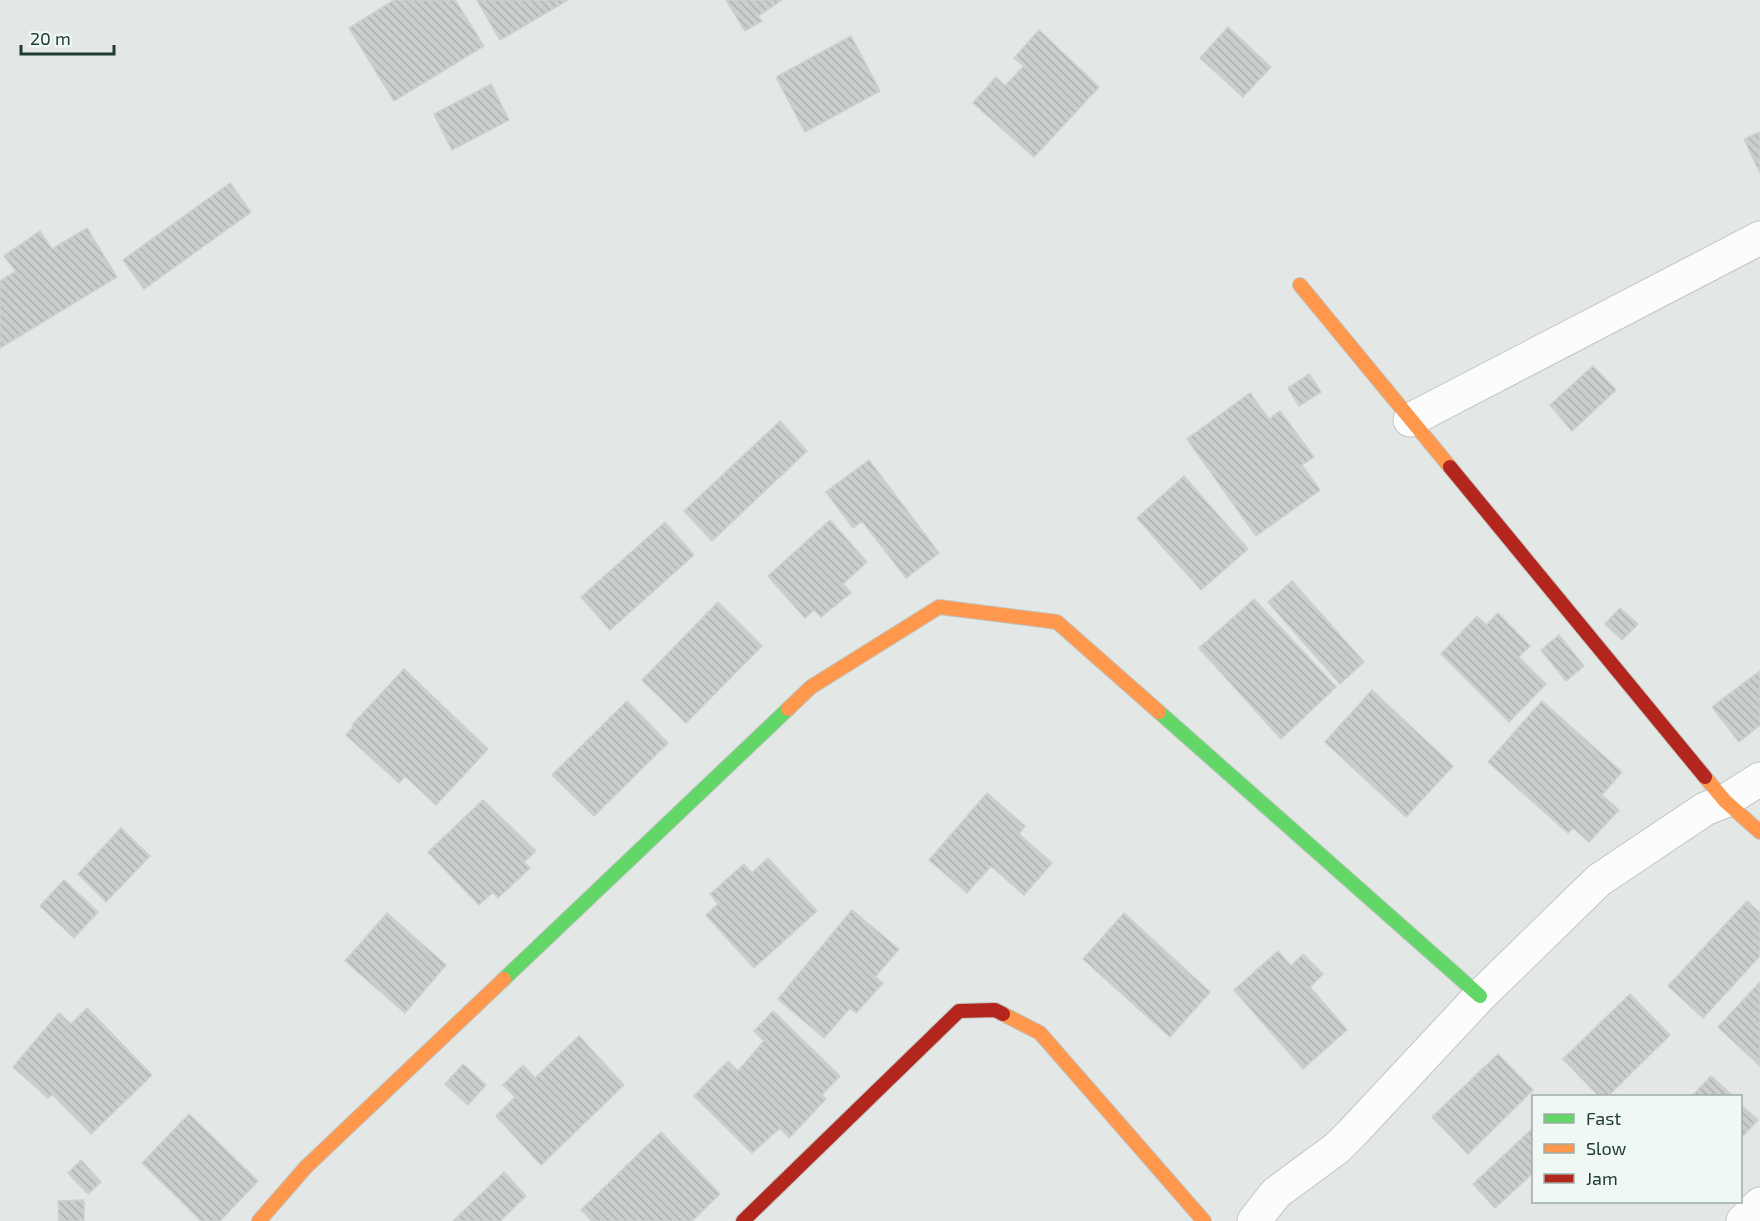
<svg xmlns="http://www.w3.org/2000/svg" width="1760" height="1221" font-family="'Exo 2',sans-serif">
	<defs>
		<pattern id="building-back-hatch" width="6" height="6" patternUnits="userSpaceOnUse" patternTransform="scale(1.5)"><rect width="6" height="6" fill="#cacfcd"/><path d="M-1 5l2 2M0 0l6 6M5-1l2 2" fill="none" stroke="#adb3b1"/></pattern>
	</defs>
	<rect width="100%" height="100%" fill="#e3e8e6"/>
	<!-- building -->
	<path fill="url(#building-back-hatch)" stroke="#cbd1cf" stroke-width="1.5" d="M394,0H455L484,46L394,101L349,28Z
		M477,0H568L500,40Z
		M726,0H782L758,16L762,21L745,31Z
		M1228,27L1271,67L1243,97L1200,58Z
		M1039,30L1099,87L1034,157L973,103L996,77L1005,86L1024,66L1014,58Z
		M851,36L880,91L805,132L776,77Z
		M491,84L509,120L452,150L434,114Z
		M1760,132V173L1744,139Z
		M230,183L251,212L144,289L123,260Z
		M87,228L117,277L0,348V281L16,271L4,256L40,231L52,249Z
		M1593,366L1616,390L1572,431L1550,405Z
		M1309,374L1321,392L1299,406L1288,388Z
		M1250,393L1269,419L1280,411L1314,457L1302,465L1320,490L1256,536L1187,439Z
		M780,421L807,451L712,541L684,511Z
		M869,460L939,553L906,578L862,521L853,528L826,492Z
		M1184,476L1248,549L1201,590L1137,518Z
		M830,520L867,562L843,584L851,593L821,617L814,610L805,618L768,576Z
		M665,522L694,555L610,630L581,597Z
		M1292,581L1364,662L1340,684L1268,602Z
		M1254,599L1336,687L1281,739L1199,648Z
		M718,602L762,646L686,723L642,680Z
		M1620,608L1638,624L1622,640L1605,624Z
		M1498,613L1530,646L1519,657L1546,684L1509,722L1441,654L1477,616L1486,625Z
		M1559,635L1584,666L1566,681L1541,650Z
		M404,669L488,749L436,805L405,776L399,783L346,735L353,727L352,725Z
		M1760,671V725L1739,742L1712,707Z
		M1372,690L1453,766L1406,817L1325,742Z
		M627,701L668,743L594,816L552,775Z
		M1542,701L1622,772L1602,795L1619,810L1589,842L1573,828L1568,833L1488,762Z
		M987,793L1025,826L1019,834L1052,863L1024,895L991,866L967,893L929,860Z
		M483,800L536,851L524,862L530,868L498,898L493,892L479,905L428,852Z
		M121,828L150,856L106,902L78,874Z
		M768,858L817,911L754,968L706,915L718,904L710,894L744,864L752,873Z
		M64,880L98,912L74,938L40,906Z
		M1747,901L1760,913V956L1703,1018L1668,986Z
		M852,910L899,949L875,977L883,983L856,1013L850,1008L824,1038L778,999Z
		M387,913L446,965L405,1013L345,961Z
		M1124,913L1210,992L1170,1037L1083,959Z
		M1278,951L1291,966L1303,954L1323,974L1310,987L1347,1030L1303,1069L1234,990Z
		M1760,982V1066L1718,1027Z
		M1630,994L1670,1035L1608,1096H1599L1563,1059Z
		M87,1008L152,1075L91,1134L52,1094L48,1098L13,1067L59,1013L71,1024Z
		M773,1011L840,1076L822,1095L826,1099L789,1138L780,1128L752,1153L694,1096L728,1061L738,1071L764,1041L754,1031Z
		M579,1036L624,1085L541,1165L496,1116L515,1097L503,1085L523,1065L535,1078Z
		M1498,1054L1533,1090L1468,1154L1432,1117Z
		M463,1064L486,1085L468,1105L445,1084Z
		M1711,1076L1733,1096H1692Z
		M1740,1104L1758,1120L1740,1139Z
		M189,1114L258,1181L220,1221H201L142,1163Z
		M1534,1127V1172L1495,1208L1473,1184Z
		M661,1132L720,1194L692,1221H592L581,1210Z
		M81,1160L101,1182L88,1194L68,1173Z
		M504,1172L526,1196L500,1221H453Z
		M84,1200V1221H59L58,1201Z"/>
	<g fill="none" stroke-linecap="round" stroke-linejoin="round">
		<!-- street casing -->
		<g stroke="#c0c5c3" stroke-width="35">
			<path id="street" d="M1410,420L1760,238
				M1254,1221L1276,1193L1337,1148L1353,1132L1480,996L1599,880L1705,809L1725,801L1760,779
				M1743,1221L1760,1204"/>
		</g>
		<!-- fast casing -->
		<g stroke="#bfc6c3" stroke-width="16">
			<path id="fast" d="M1159,712L1480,996
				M504,979L788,709"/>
		</g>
		<!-- slow casing -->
		<g stroke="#bfc6c3" stroke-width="16">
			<path id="slow" d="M1300,285L1450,467
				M788,709L811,687L939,607L1057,622L1159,712
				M1705,777L1725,801L1760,832
				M1003,1014L1040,1033L1204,1221
				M259,1221L306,1167L504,979"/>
		</g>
		<!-- jam casing -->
		<g stroke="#bfc6c3" stroke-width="16">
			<path id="jam" d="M1450,467L1705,777
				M743,1221L959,1011L995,1010L1003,1014"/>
		</g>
		<!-- street -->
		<use href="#street" stroke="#fbfcfb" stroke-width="33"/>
		<!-- fast -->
		<use href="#fast" stroke="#63d668" stroke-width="14"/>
		<!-- slow -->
		<use href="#slow" stroke="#ff974d" stroke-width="14"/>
		<!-- jam -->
		<use href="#jam" stroke="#b3261e" stroke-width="14"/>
	</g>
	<!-- legend -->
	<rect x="1532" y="1095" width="210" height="108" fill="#f0f8f4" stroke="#9daca8" stroke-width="1.5"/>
	<rect x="1544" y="1114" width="30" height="9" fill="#63d668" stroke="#9daca8" stroke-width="1.5"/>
	<text x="1586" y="1125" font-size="18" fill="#213b35">Fast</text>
	<rect x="1544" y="1144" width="30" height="9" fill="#ff974d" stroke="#9daca8" stroke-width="1.5"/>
	<text x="1586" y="1155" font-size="18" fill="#213b35">Slow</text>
	<rect x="1544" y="1174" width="30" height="9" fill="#b3261e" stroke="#9daca8" stroke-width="1.5"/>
	<text x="1586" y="1185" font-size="18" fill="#213b35">Jam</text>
	<!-- scale -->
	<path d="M21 45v9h93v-9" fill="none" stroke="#213b35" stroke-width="3"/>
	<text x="30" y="45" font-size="18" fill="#213b35" stroke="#f0f8f4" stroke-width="4.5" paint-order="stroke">20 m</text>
</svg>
